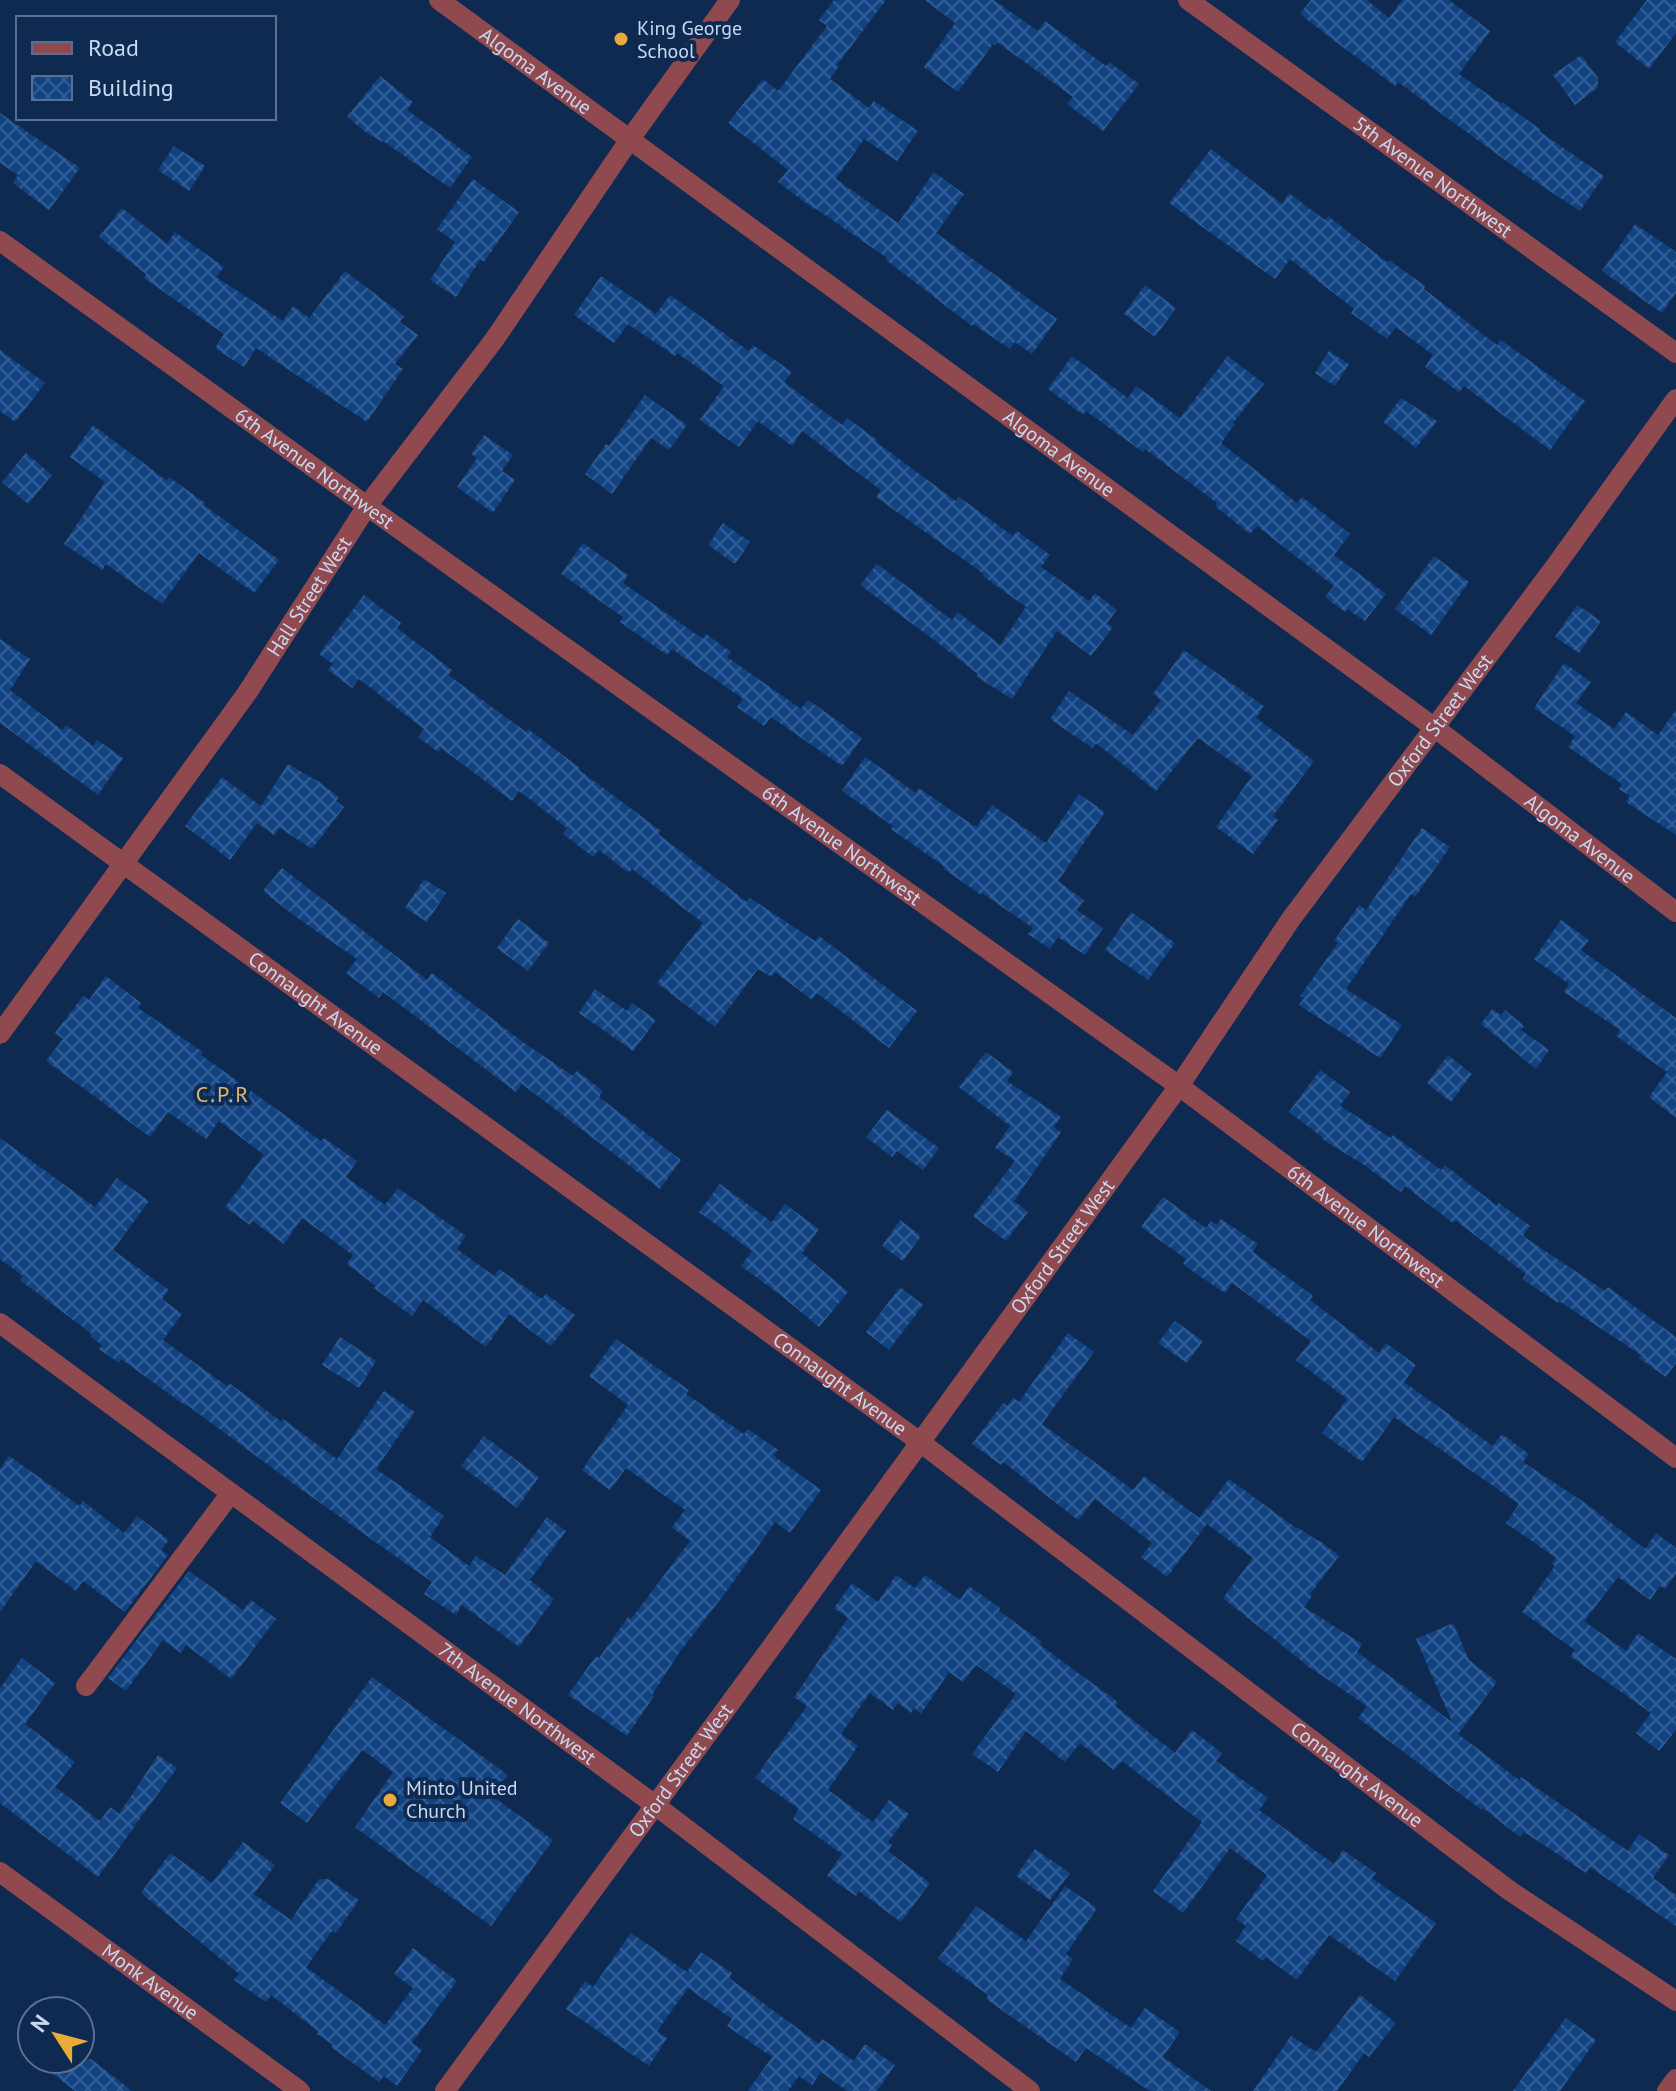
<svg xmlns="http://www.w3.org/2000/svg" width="1676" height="2091" font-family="'PT Sans',sans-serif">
	<defs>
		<pattern id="building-cross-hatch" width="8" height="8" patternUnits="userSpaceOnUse" patternTransform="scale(2)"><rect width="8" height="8" fill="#114282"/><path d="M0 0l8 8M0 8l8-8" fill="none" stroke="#325d94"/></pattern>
	</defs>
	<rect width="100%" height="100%" fill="#0e2a51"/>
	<!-- building -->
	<path fill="url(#building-cross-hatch)" d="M834,0H886L837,65L839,66L830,79L869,108L874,101L918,131L897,161L864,139L836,179L898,223L934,172L964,194L936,233L1057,319L1032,354L1015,342L1010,349L973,324L972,326L886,260L887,258L815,208L814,209L778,182L788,170L728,123L763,79L778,91L827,26L819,20Z
		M925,0H994L1038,31L1045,21L1106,66L1109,62L1139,84L1103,131L1067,104L1073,97L997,42L995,45L993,44L958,92L924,67L955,23Z
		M1311,0H1367L1389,18L1402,0H1449L1490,31L1459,74L1501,104L1502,102L1541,130L1539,131L1604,176L1580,211L1527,176L1398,82L1395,86L1332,39L1300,14Z
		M1647,0H1676V33L1649,69L1615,42Z
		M1581,55L1598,78V87L1575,105L1553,75Z
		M380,76L413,102L407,110L472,157L450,188L383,141L382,142L373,136L372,137L347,117Z
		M0,113L80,168L49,210L13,183L18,175L0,163Z
		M174,146L205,166L189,191L158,170Z
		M1211,149L1282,204L1289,193L1325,220L1328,216L1388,263L1389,260L1425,286L1424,289L1497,345L1501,340L1585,401L1550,450L1464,386L1459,392L1425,367L1433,355L1396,327L1387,339L1351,313L1354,309L1290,259L1275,279L1169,203Z
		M473,179L519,212L484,262L480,260L456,297L430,280L455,242L437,229Z
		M122,208L167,244L175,232L224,267L216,277L283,321L293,306L309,318L345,271L404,316L400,322L418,335L395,364L403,369L367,422L256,348L244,367L215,348L224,334L144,278L146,274L99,237Z
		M1635,224L1676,252V293L1662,313L1602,271Z
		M601,276L656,314L670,295L749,351L753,345L792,372L784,382L842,425L847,418L877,440L876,442L956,501L959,497L1013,536L1017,531L1050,555L1041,567L1089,601L1095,593L1117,610L1107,623L1113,627L1091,656L1057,631L1012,699L976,676L978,674L938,643L860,585L877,564L952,620L958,612L1000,645L1026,607L983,576L984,574L876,497L881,490L802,431L792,446L758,421L739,447L700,420L724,386L677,353L675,356L628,324L614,343L574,315Z
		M1145,285L1176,308L1155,337L1124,314Z
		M0,350L45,383L15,422L0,411Z
		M1329,351L1349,364L1335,386L1315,373Z
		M1072,356L1128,398L1136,386L1180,418L1228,356L1264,384L1233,423L1235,424L1221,443L1297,503L1302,497L1350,534L1334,555L1386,594L1365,621L1347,609L1345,612L1325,597L1334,586L1257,526L1250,534L1215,506L1217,503L1145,449L1143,452L1086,411L1083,415L1048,389Z
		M645,395L687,425L669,450L651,438L612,494L585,474L606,444L609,446Z
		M1401,398L1437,421L1416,448L1383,422Z
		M93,425L167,481L169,477L205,503L204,505L279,560L254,593L199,553L162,604L106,564L102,570L64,544L105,482L70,457Z
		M484,435L513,455L502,471L515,480L493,513L457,487L477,458L471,454Z
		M26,453L52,475L28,504L2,482Z
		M723,523L750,542L735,564L708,545Z
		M583,543L628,575L623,583L703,639L706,634L731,652L727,657L801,709L808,700L862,738L842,766L771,717L764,726L737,707L743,699L672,649L667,655L620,622L623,617L561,574Z
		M1434,556L1469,582L1431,635L1395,609Z
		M364,595L401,623L397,628L452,670L448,675L526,732L528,729L580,768L579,770L661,831L658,834L747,902L750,898L815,941L819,936L917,1011L889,1048L817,993L812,1000L775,972L772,977L758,969L715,1027L657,983L703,923L632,869L629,873L599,850L593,857L563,834L567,828L519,791L512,801L441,748L438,752L418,737L424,729L359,679L352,688L328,670L333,664L319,654Z
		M1577,605L1601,621L1579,653L1555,637Z
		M0,639L30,659L10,690L62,730L66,725L93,746L97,740L123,758L98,795L0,723Z
		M1184,650L1264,706L1256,718L1314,761L1273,816L1278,820L1253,854L1216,827L1252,776L1198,738L1156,791L1096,743L1092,748L1050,719L1069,691L1133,735L1161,700L1153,694Z
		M1564,663L1591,682L1576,703L1614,729L1626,712L1658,735L1676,710V835L1626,802L1630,796L1619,789L1622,784L1568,747L1575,736L1534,708Z
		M865,757L916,793L919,788L974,826H977L992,805L1046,843L1079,794L1105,812L1058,881L1084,900L1077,910L1103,928L1085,955L1058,937L1050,949L1028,934L1033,928L982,893L981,895L944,869L945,867L891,829L893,826L842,791Z
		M288,764L319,782L339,797L336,801L344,807L312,849L280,828L274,835L257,823L230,860L185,826L222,777L261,806Z
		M1422,828L1450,847L1415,897L1411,894L1346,989L1402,1025L1380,1058L1299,1005L1304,998L1300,996L1338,943L1334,941L1359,905L1366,910Z
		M282,868L427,980L432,973L523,1042L573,1076L577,1071L603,1091L599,1097L681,1160L660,1189L522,1084L516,1092L383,992L379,998L346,973L357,959L296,917L263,891Z
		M424,879L446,893L427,922L405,908Z
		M1131,912L1175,943L1148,980L1105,950Z
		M518,919L549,943L528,971L497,948Z
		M1561,920L1589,940L1581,950L1676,1018V1118L1649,1097L1667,1072L1616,1036L1620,1030L1564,992L1569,984L1534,959Z
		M106,976L141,1003L138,1008L203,1052L201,1055L321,1141L324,1138L357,1161L346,1177L385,1205L398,1188L466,1236L457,1249L494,1276L499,1269L542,1299L546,1294L575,1315L551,1346L509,1314L486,1347L423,1300L412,1316L374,1288L376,1286L347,1264L353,1255L302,1218L284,1244L253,1221L250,1225L225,1207L264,1155L219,1121L206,1139L168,1112L150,1137L46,1061L63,1039L55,1033L83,996L89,1000Z
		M595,989L627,1011L632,1003L656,1020L633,1051L579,1013Z
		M1492,1009L1501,1015L1505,1010L1524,1026L1521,1030L1549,1050L1536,1069L1481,1024Z
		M986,1052L1013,1072L1007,1081L1061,1117L1054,1127L1061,1132L1014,1201L1028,1212L1006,1241L973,1216L1015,1161L995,1148L1010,1126L959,1087Z
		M1448,1055L1472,1074L1451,1102L1427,1083Z
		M1320,1070L1350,1092L1340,1106L1391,1138L1393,1135L1441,1170L1445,1165L1497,1206L1499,1203L1530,1226L1523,1236L1605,1291L1608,1287L1676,1337V1363L1666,1377L1639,1358L1641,1355L1559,1301L1558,1303L1522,1279L1526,1274L1455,1220L1453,1223L1405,1186L1401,1192L1364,1165L1322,1139L1323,1138L1289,1112Z
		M887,1110L939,1148L923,1170L897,1151L892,1157L866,1137Z
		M0,1138L95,1207L117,1178L149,1201L113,1250L169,1290L162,1299L182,1314L163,1340L227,1386L229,1383L282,1422L283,1419L337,1459L384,1391L415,1412L376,1469L444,1516L430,1537L469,1566L476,1556L505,1575L547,1517L566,1531L530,1580L554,1599L519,1647L462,1605L456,1615L424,1594L432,1582L302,1490L187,1405L186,1406L121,1359L119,1363L99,1349L102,1345L90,1336L92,1334L20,1280L23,1276L0,1259Z
		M720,1184L772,1222L785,1204L819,1229L802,1253L848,1292L819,1327L783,1297L741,1266L752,1251L699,1212Z
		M1163,1197L1206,1228L1211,1221L1217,1225L1221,1219L1258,1244L1253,1252L1313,1296L1310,1300L1379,1353L1386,1343L1416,1365L1404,1382L1493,1446L1502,1434L1529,1454L1523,1462L1588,1505L1645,1549L1656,1533L1676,1548V1574L1665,1589L1660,1586L1650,1600L1618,1577L1584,1621L1626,1651L1638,1633L1676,1659V1730L1659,1751L1636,1733L1651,1713L1570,1656L1575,1650L1522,1612L1555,1566L1552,1564L1556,1558L1506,1523L1519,1504L1394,1417L1362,1462L1322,1433L1347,1399L1296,1360L1311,1341L1232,1283L1225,1293L1195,1273L1183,1263L1186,1259L1141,1227Z
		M900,1220L921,1236L903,1261L882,1246Z
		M900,1287L923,1305L889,1350L866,1332Z
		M1175,1321L1203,1341L1187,1363L1158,1343Z
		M1068,1333L1094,1352L1042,1424L1133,1490L1144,1476L1207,1524L1167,1577L1141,1557L1152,1543L1095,1499L1078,1520L1003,1462L1001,1465L972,1444L1003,1403L1007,1406L1013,1398L1019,1402Z
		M340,1337L376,1361L359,1388L322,1365Z
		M616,1339L689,1390L686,1394L744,1434L748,1429L778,1450L774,1456L821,1490L790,1533L775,1522L729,1588L679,1653L652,1695L654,1696L627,1736L568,1695L596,1656L599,1658L628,1617L631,1619L690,1541L672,1527L685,1510L626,1468L610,1490L582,1470L628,1405L589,1376Z
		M484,1436L539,1477L517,1508L461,1466Z
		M9,1456L80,1506L83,1501L124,1533L137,1516L169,1540L161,1550L168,1555L125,1612L83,1581L76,1591L36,1561L0,1612V1469Z
		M1229,1479L1296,1528L1297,1527L1318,1541L1319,1540L1339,1556L1310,1594L1312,1596L1304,1607L1362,1644L1357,1652L1452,1722L1416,1639L1453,1623L1469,1660L1497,1682L1458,1734L1519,1780L1521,1777L1628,1851L1639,1834L1669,1855L1653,1878L1676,1895V1926L1590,1867L1586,1873L1524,1832L1520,1837L1483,1808L1482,1810L1358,1718L1367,1706L1309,1667L1223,1598L1253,1558L1199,1518Z
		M189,1571L243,1610L251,1600L276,1619L231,1679L186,1645L181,1653L163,1640L126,1691L108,1678Z
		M896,1575L915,1588L925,1575L960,1600L969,1586L1000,1608L999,1611L1042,1642L1040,1645L1118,1702L1115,1706L1175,1753L1192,1730L1222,1753L1216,1761L1268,1798L1259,1810L1334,1864L1343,1850L1376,1873L1372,1878L1436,1923L1395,1981L1329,1935L1297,1980L1266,1957L1263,1961L1236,1941L1246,1926L1236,1919L1267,1875L1230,1848L1183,1913L1153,1891L1202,1822L1122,1761L1114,1770L1080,1743L1065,1762L1026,1731L998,1772L972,1754L1016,1694L976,1665L963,1682L949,1672L921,1714L914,1708L911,1713L898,1703L893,1710L870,1693L841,1734L858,1746L828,1790L873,1822L889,1800L909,1814L888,1842L892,1845L888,1851L930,1883L901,1922L859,1891L856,1896L827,1876L842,1854L793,1819L799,1809L755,1778L807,1706L794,1697L848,1618L834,1608L852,1583L878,1602Z
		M22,1658L55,1683L25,1724L75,1762L55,1787L100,1821L110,1807L119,1814L158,1755L177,1768L135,1825L129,1821L135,1826L98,1877L0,1803V1688Z
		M372,1677L508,1775L492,1796L553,1840L491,1926L355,1827L393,1772L362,1750L307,1823L280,1803Z
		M243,1842L275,1865L254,1894L291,1920L319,1879H328L359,1900L336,1933L332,1931L306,1967L385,2025L413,1988L394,1974L413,1948L457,1981L412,2043L422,2050L397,2086L384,2076L379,2082L331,2047L333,2045L317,2034L319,2032L271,1995L266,2002L234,1980L239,1974L141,1893L170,1853L212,1883Z
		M1035,1849L1070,1873L1050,1900L1016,1876Z
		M1065,1886L1097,1908L1066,1954L1073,1959L1060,1979L1131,2028L1145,2008L1180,2032L1163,2057L1211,2091H1150L1086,2048L1076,2062L986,1999L988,1995L938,1959L976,1906L1026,1941Z
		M631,1933L687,1972L701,1952L732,1973L729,1978L819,2044L822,2039L854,2061L865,2044L895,2065L877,2091H847L821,2072L812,2085L799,2076L788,2091H748L772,2057L727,2026L732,2019L688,1988L657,2031L667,2038L649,2066L566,2009L585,1981L593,1987Z
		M1360,1995L1396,2023L1369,2057L1364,2053L1337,2091H1253L1291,2036L1316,2052Z
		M1566,2018L1596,2040L1560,2091H1513Z
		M34,2059H91L132,2091H75Z"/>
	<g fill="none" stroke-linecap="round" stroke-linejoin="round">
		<!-- minor -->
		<g stroke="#904a4f" stroke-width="20">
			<path id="s1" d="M439,0L1435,728L1676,912"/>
			<path id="s2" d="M1188,0L1676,353"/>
			<path id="s3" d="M0,241L367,506L1179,1086L1676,1458"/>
			<path id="s4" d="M0,774L920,1442L1510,1891L1676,2001"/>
			<path id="s5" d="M0,1034L247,693L367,506L494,340L630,139L730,0"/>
			<path id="s6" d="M0,1323L655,1805L1030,2091"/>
			<path d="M86,1686L231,1493"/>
			<path id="s7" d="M0,1872L300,2091"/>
			<path id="s8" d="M445,2091L778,1638L1179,1086L1291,919L1554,568L1676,399"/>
			<path d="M1667,2091L1676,2079"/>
		</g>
	</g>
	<!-- markers -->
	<g fill="#eaaa39" stroke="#0e2a51" stroke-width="3">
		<circle cx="621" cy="39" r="8"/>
		<circle cx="390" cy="1800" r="8"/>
	</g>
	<g text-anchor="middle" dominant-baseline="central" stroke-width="8" stroke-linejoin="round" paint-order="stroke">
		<!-- poi labels -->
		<g font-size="20" fill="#c8d9f2" stroke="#0e2a51" text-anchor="start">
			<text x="637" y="28">King George<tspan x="637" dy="23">School</tspan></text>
			<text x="406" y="1788">Minto United<tspan x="406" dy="23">Church</tspan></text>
		</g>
		<!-- street labels -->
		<g font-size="20" fill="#c8d9f2" stroke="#0e2a51">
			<text stroke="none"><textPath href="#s1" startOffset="120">Algoma Avenue</textPath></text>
			<text stroke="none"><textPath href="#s2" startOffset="302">5th Avenue Northwest</textPath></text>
			<text stroke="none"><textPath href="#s1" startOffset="768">Algoma Avenue</textPath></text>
			<text stroke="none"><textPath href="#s3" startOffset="388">6th Avenue Northwest</textPath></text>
			<text stroke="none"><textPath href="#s5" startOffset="536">Hall Street West</textPath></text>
			<text stroke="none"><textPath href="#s8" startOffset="1694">Oxford Street West</textPath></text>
			<text stroke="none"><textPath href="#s1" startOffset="1416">Algoma Avenue</textPath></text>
			<text stroke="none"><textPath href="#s3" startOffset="1036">6th Avenue Northwest</textPath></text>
			<text stroke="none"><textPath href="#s4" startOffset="390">Connaught Avenue</textPath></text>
			<text stroke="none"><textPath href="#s3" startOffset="1684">6th Avenue Northwest</textPath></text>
			<text stroke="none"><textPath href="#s8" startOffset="1046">Oxford Street West</textPath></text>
			<text stroke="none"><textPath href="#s4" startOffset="1038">Connaught Avenue</textPath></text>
			<text stroke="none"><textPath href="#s6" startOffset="642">7th Avenue Northwest</textPath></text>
			<text stroke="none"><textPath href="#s8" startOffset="398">Oxford Street West</textPath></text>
			<text stroke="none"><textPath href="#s4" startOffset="1686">Connaught Avenue</textPath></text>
			<text stroke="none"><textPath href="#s7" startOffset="186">Monk Avenue</textPath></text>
		</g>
		<!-- neighbourhood labels -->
		<g font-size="22" letter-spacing="2" fill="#e3b773" stroke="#0e2a51">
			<text x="223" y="1094">C.P.R</text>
		</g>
	</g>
	<!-- legend -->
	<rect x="16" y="16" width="260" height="104" fill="#0e2a51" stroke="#587091" stroke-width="2"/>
	<rect x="32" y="42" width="40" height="12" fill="#904a4f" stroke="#587091" stroke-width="2"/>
	<text x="88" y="56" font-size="24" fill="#c8d9f2">Road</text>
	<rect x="32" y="76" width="40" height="24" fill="url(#building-cross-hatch)" stroke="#587091" stroke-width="2"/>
	<text x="88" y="96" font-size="24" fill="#c8d9f2">Building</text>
	<!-- north arrow -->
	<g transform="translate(56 2035) rotate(306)"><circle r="38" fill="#0e2a51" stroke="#587091" stroke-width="2"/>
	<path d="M0-6L14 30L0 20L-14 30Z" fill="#eaaa39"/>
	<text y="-12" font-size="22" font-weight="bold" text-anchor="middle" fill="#c8d9f2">N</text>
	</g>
</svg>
